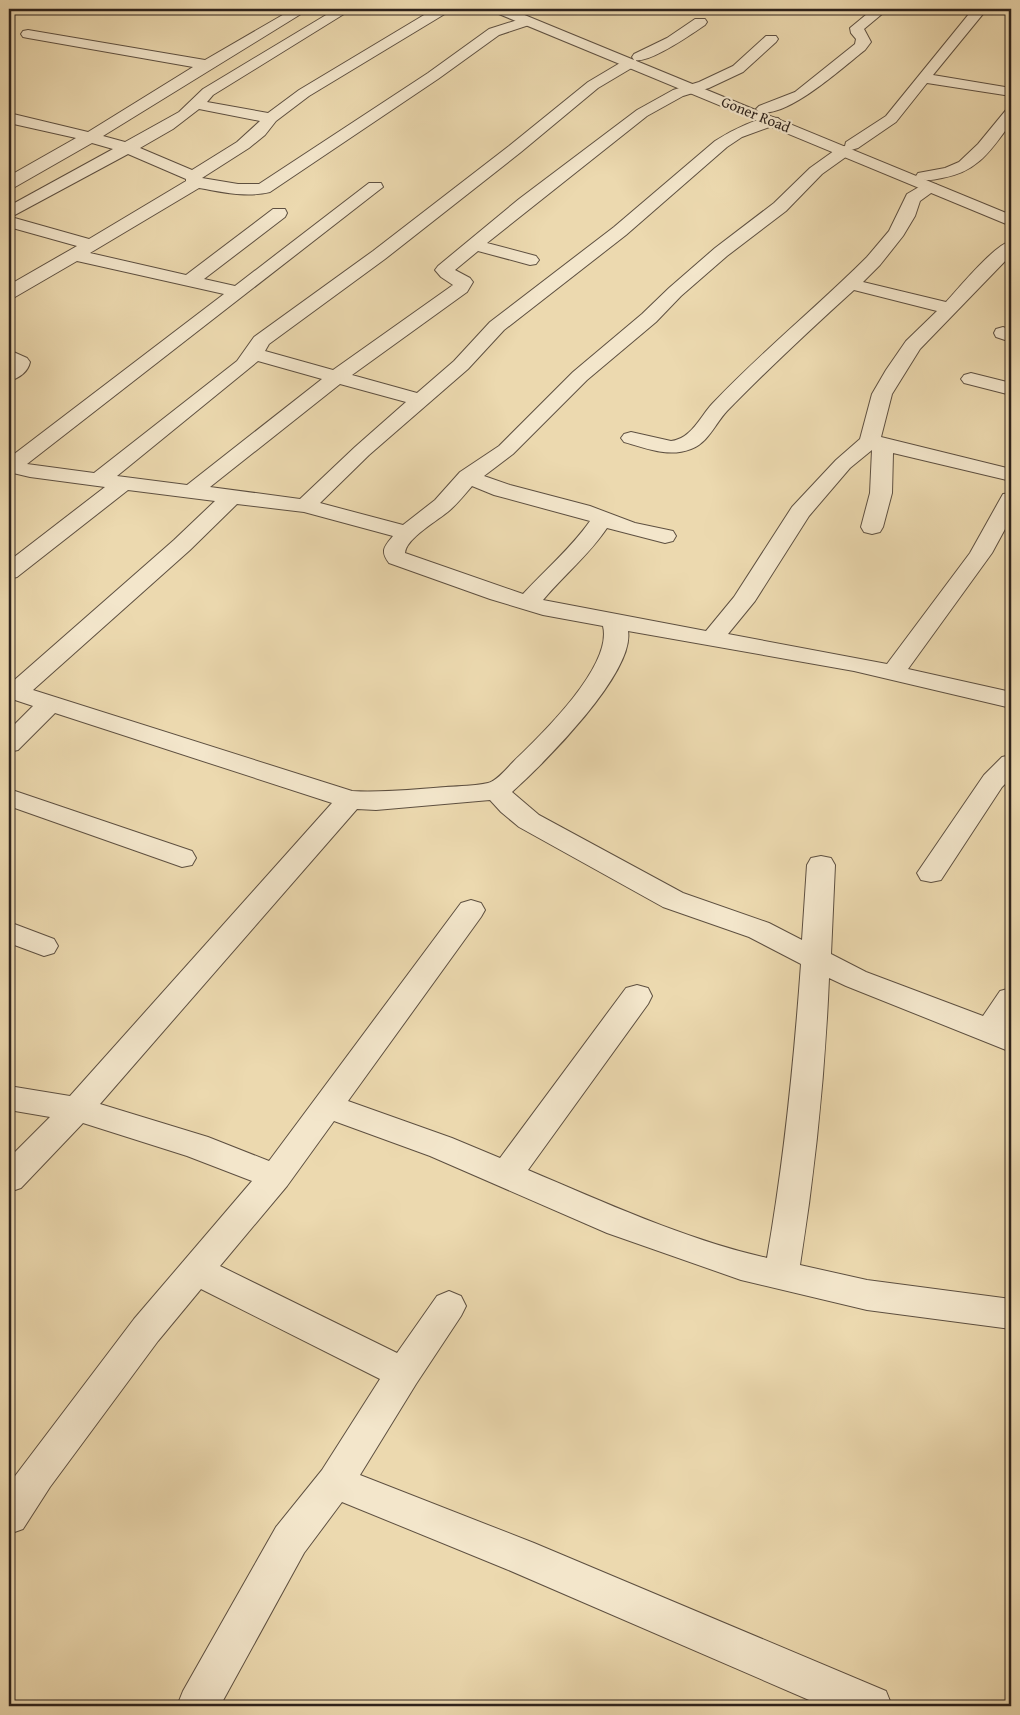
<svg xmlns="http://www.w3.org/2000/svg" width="1020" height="1715" font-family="'Gentium Book Plus',serif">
	<rect width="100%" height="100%" fill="#ecd9af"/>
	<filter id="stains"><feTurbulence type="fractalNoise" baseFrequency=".004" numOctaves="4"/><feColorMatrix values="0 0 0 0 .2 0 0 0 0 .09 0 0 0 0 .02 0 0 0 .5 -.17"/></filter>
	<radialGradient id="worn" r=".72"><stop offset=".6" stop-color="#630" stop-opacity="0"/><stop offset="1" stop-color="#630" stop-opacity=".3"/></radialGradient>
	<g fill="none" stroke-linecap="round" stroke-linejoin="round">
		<!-- minor casing -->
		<g stroke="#5e5041" stroke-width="2">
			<path id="minor" d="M293,9H309L103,136L125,142L179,112L203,89L336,9H352L213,95L207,102L268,113L299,90L434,9H450L448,12L309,96L276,121L265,135L249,148L202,178L238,184H259L428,73L489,29L527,17L534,21L532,24L499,35L438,79L270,192C246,198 223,192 199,188L90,253L186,275L273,209H285L287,213L285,217L204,279L235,286L369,183H381L383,187L27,464L94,473L237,361L254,337L373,251L509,146L588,82L625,60H634L632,57L634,54L667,38L695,19H705L707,22L705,25C692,34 650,63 636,60L637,63L635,66L598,88L521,152L385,259L269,344L265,351L333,370L453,285L441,277L435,270L438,266L519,199L637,110L673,90L699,82L733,66L766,36H776L778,39L776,42L743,72L709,88L683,96L647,116L487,243L536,256L539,260L536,264L530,265L478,251L455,270L470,278L473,282L467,292L352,375L417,393L454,361L490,322L614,227L715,141C729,132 762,114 778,118L781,121L778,124L742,137L727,147L626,235L504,330L468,369L369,455L320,503L403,525L435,500L460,472L499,446L573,372L642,314L669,288L715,248L774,203L810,168L838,148L845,146L846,142L886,116L973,9H987L933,75L1011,88V96L927,83L896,122L858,148L851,150L850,154L822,174L786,211L727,256L681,296L656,322L587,380L513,454L484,476L510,485L590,506L635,523L673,531L676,536L673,541L665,543L607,528C589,555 564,575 543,600L706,631L734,597L792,507L836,460L860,439L872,394L886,370L906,341L937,311L854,290C811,329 767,370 727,411C715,424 708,443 691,449C668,458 646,448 624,442L621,438L624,434L631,432L671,441C691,439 700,417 712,404C761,352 817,307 867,257L889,231L907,194L924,184H936L938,188L920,201L915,216L903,236L880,265L863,282L946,302C959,288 994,245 1011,241V255L920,349L892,394L881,437L1011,469V481L893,453L892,493L883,527L880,532L872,534L864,532L861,527L870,493L872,450L850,468L809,516L755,601L728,634L887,664L970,553L1003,494L1011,493V518L992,553L908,669L1011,692V708L854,671L628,631C635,673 543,764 512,792L539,815L683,893L769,923L802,940L807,865L811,858L821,856L831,858L835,865L831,954L866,972L983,1016L1000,991L1011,988V1021L1008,1026L1011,1028V1052L846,986L829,978C825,1074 815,1171 800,1265L867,1280L1011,1299V1329L867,1310L741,1280L607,1233L430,1156L334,1121L287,1186L220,1266L397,1353L437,1296L449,1291L461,1296L466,1306L461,1316L416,1384L360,1475L534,1543L886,1691L892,1706H823L506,1569L342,1502L304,1553L220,1706H177L183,1691L276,1527L322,1470L380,1379L201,1289L158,1341L50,1487L23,1529L9,1534V1484L134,1319L252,1181L187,1156L83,1123L21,1188L9,1192V1158L50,1117L9,1110V1086L70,1096L332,803L55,713L18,750L9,752V730L33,706L9,698V683H11L174,540L215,501L128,490L17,577L9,579V561L105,487L30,477L13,473L9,474V458L224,294L77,261L15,297L9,298V285L77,246L9,227V206L113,149L92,143L15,187L9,188V176L76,138L9,123V113L88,132L193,67L28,38L23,37L21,34L23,31L28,30L205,60ZM199,109L260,121L237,142L192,170L140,148L173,129ZM128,154L186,179V181L89,239L11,217ZM258,361L322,379L187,485L117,476ZM340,384L406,402L355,447L300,499L210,487ZM472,486L494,495L590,521C571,548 545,570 523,594L405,553C406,538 439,520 450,510C458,503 465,494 472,486ZM237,504L304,512L393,536C384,547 380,551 389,563L490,599L543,615L603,626C613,666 541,735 514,761C507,768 497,781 488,783C475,786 460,786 446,787C415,789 383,793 352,791L33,690L190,550ZM490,800L501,812L519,827L663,907L749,937L801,964C794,1062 784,1161 767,1258C684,1239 606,1203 528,1170L648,1004L652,996L648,988L637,985L626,988L500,1158L452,1138L348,1101L481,917L485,910L481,903L471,900L461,903L269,1161L208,1137L100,1104L357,809L376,810Z
				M873,9H888L864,29L871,42L865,50C843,67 787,119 759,112L756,109L759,106L795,92L855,44L856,39L851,33L850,28Z
				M1011,108V123C991,150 978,172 942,178C934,180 926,181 918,179L916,176L918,173L945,168L959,162L978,144L1006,110Z
				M1003,327L1011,330V342L996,337L994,333L996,329Z
				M9,350L27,358L30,362C28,372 19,378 9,381Z
				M971,373L1011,383V395L964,383L961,379L964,375Z
				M1011,755V778L1002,787L941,880L931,882L921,880L917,873L984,775L1002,757Z
				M9,789L192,851L196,858L192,865L182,867L9,806Z
				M9,922L54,939L58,946L54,953L44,956L9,943Z"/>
		</g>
		<!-- tertiary casing -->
		<g stroke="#5e5041" stroke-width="2">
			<path id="tertiary" d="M492,9H510L1011,215V226L494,12Z"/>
		</g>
		<!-- minor -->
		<use href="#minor" fill="#f3e6cb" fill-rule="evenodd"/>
		<!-- tertiary -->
		<use href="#tertiary" fill="#f3e6cb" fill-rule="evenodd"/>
	</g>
	<g text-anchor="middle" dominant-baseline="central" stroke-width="4.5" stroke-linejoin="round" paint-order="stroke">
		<!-- far-street labels -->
		<g font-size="15" fill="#2e231c" stroke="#f3e6cb">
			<text transform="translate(756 114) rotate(22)">Goner Road</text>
		</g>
	</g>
	<!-- margin -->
	<rect width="1020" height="1715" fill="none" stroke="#ecd9af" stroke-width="30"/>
	<rect x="10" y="10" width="1000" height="1695" fill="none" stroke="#2e231c" stroke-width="2.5"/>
	<rect x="15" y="15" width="990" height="1685" fill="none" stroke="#2e231c"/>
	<rect width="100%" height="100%" filter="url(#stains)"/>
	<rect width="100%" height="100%" fill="url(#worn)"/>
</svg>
